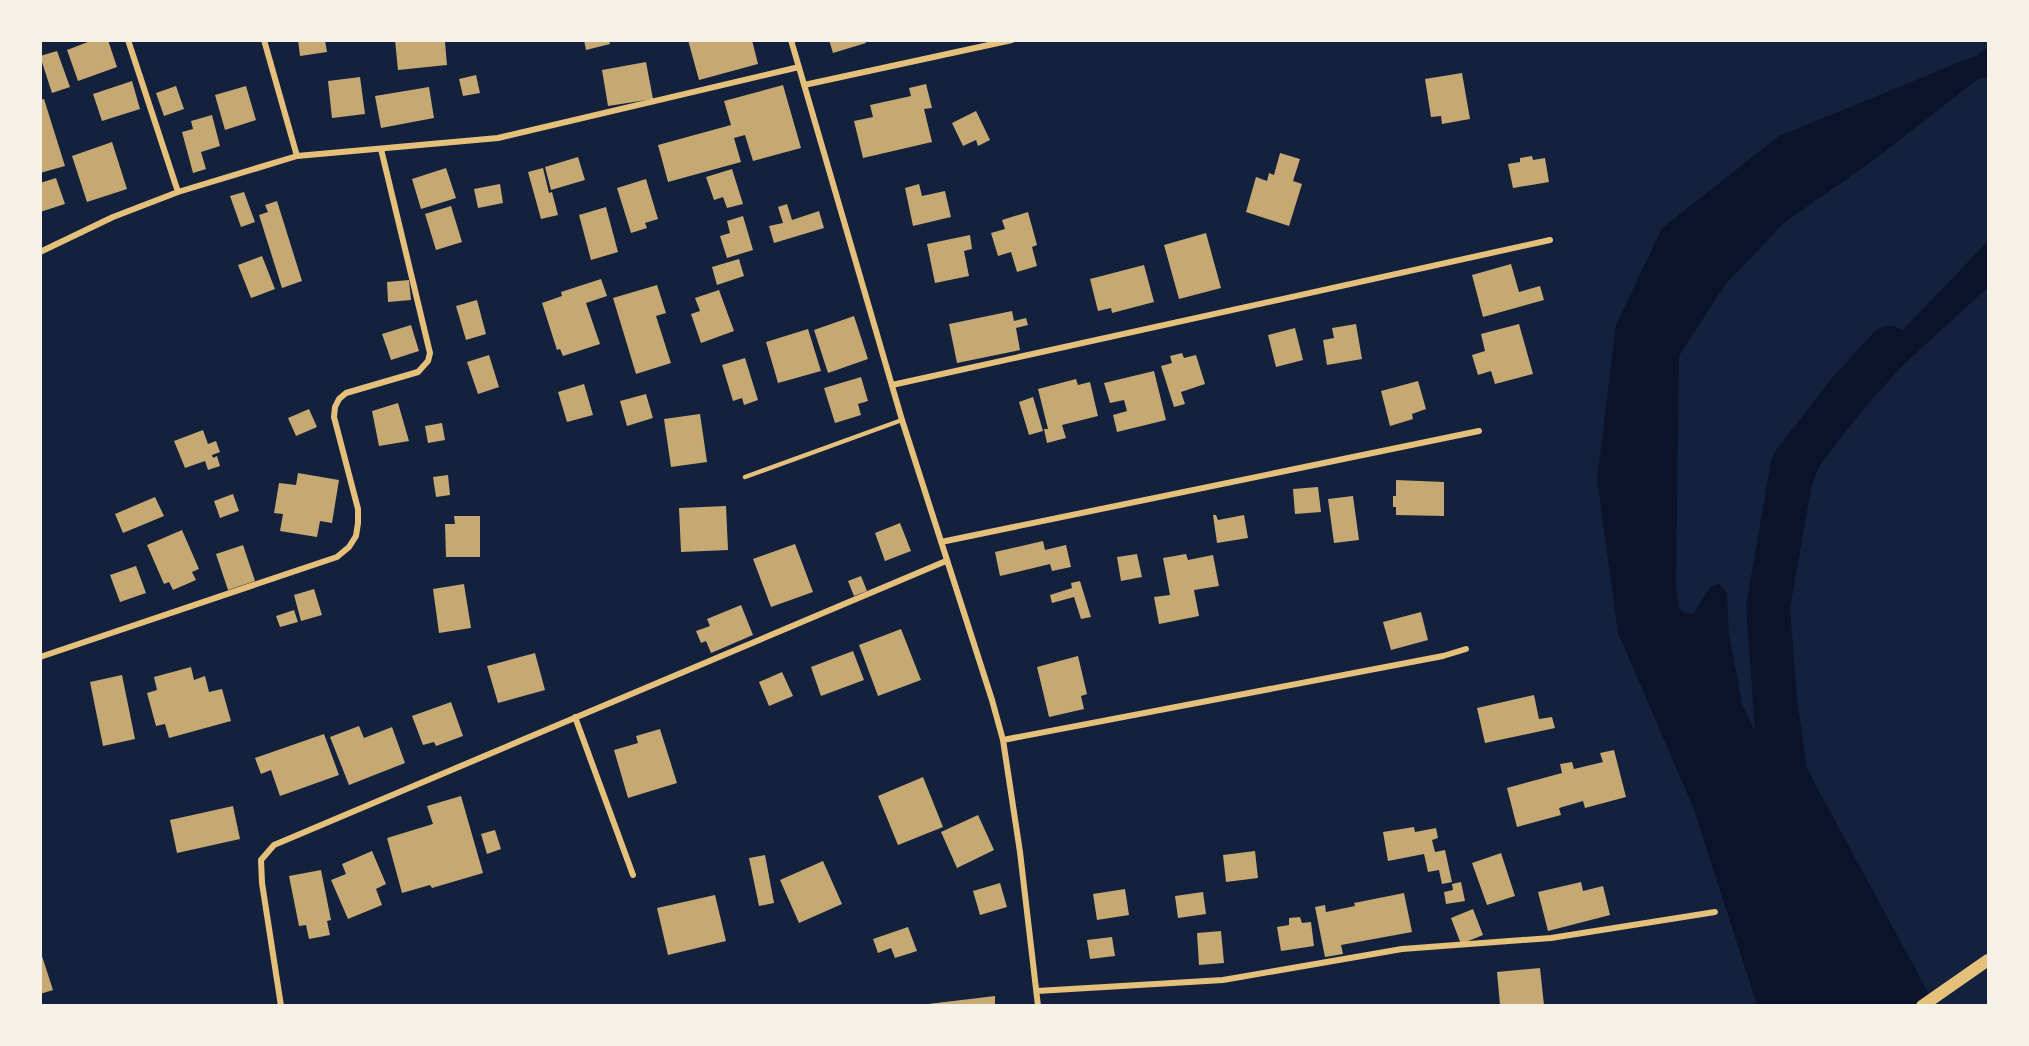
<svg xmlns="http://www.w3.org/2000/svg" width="2029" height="1046" font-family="Barlow,sans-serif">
	<rect width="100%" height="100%" fill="#14213d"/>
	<!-- water -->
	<path fill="#0b132b" d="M1988,47V77L1978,79L1874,160L1785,222L1725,285L1679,356L1676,582L1679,608L1684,613L1693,614L1711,586L1719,584L1727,593L1729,634L1742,704L1761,744L1770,745L1778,741L1781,734L1780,709L1772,661L1768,607L1770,550L1793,464L1874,360L1988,241V287L1835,428L1797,521L1787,629L1807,769L1935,1005H1757L1693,807L1618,633L1597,479L1616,325L1662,228L1779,136L1977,55Z"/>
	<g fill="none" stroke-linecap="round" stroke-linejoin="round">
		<!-- river -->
		<path stroke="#0b132b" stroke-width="44" d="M1775,799L1778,741L1768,607L1793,464L1849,392L1889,348"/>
	</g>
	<!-- building -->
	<path fill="#c6a872" d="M93,40H108L117,67L78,81L67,50Z
		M298,40H325L327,52L300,56Z
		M395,40L445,42L447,65L398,70Z
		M584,40H609L610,44L586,50Z
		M688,40H752L758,64L699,80Z
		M829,40H865L866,43L833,53Z
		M57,51L70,87L52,93L40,56Z
		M646,62L653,99L608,106L602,70Z
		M1462,73L1470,119L1442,124L1441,116L1431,117L1425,79Z
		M476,75L480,93L463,96L459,79Z
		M360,77L365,114L332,118L328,81Z
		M132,81L140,109L102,121L93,94Z
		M926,84L932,108L924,109L932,142L863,158L854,121L873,117L870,105L911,96L909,88Z
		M783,85L801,148L753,161L745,135L734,138L741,162L668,182L658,145L731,125L724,101Z
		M176,86L184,109L164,116L156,93Z
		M246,86L256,120L225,130L215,95Z
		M429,87L434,118L381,128L375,96Z
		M44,99L65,166L40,173V100Z
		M976,111L990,140L978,146L976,140L963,146L952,123Z
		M212,115L220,146L201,152L206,169L193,173L182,132L193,129L191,121Z
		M112,142L127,189L87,202L72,156Z
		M1280,153L1300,159L1293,181L1302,184L1289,226L1246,212L1256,177L1267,181L1269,173L1274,175Z
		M1532,156L1533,160L1545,158L1549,182L1513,188L1508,164L1520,162V158Z
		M578,157L585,180L551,190L545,167Z
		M446,168L456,198L421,209L412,179Z
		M543,168L549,193L552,192L558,215L541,219L528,172Z
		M732,169L743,204L727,208L723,197L714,200L706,177Z
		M56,178L65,204L40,212V183Z
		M646,179L658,219L645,223L647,228L631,233L617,188Z
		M500,184L503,203L478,208L474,189Z
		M919,184L922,196L945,191L951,217L913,226L905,188Z
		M244,192L255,222L241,227L230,196Z
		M277,201L302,281L282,288L259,215L268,212L265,205Z
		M787,204L792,220L819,211L824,228L774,243L769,226L783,223L778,207Z
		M451,206L462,242L436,250L425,214Z
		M606,207L618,252L591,260L579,215Z
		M1028,212L1037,245L1032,247L1037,266L1017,272L1011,252L998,256L991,233L1005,229L1002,220Z
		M743,216L753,250L727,258L720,236L730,233L727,221Z
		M1206,233L1221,288L1179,299L1164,245Z
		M970,235L972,249L964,251L969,276L935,283L927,244Z
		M262,256L275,289L251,298L238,265Z
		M739,259L744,276L717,285L712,267Z
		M1511,264L1519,292L1540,286L1544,300L1483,317L1472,275Z
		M1144,265L1154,302L1112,313L1111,308L1098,311L1090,279Z
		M601,279L607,296L586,303L600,344L563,356L560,349L557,350L542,303L562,296L561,292Z
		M409,280L411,300L388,302L387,282Z
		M657,285L666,313L656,316L671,363L636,374L613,298Z
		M719,290L734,331L701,343L691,314L700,311L695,298Z
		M477,300L486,334L466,340L456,306Z
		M1012,311L1014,321L1026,318L1028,325L1016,328L1020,350L957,363L949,324Z
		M854,316L868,359L828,373L814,330Z
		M1356,324L1362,359L1327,365L1323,340L1334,338L1332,328Z
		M1519,324L1533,374L1495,384L1491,371L1478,375L1472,355L1485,351L1481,334Z
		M411,325L419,351L391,360L382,334Z
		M1295,328L1303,360L1276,367L1268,335Z
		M808,329L821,371L778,383L766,342Z
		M1182,353L1184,358L1196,355L1205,384L1181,392L1185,404L1174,407L1161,366L1172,363L1170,356Z
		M489,355L499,387L478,394L467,362Z
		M745,358L758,400L744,405L742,398L733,401L722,365Z
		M1154,371L1166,420L1117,432L1113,415L1127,411L1124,400L1110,403L1104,383Z
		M861,377L868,401L858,404L861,415L835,423L824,388Z
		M1076,379L1078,385L1090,382L1098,416L1062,425L1066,438L1047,443L1044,429H1048L1038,389Z
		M1418,381L1426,409L1412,414L1413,419L1390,426L1381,391Z
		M584,384L593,415L567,422L558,392Z
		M646,394L653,418L627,426L620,401Z
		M1033,397L1043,431L1029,435L1019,402Z
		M398,403L409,441L379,446L372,411Z
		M309,409L317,427L296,436L288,418Z
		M700,414L707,462L671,467L664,419Z
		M442,423L445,440L428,443L425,426Z
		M203,430L208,444L216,441L220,452L212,455L213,458L217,456L220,466L208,470L205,461L185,468L174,441Z
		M298,473L339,480L332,523L320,521L317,537L280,531L283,514L274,513L279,483L296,485Z
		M448,475L450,495L436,497L433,477Z
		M1396,480L1444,482V516L1396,515V507H1393V496H1396Z
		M1318,487L1321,512L1295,514L1293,489Z
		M233,494L239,511L220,518L214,501Z
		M1353,496L1359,540L1334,543L1328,499Z
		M155,497L164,516L123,533L115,514Z
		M726,506L728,550L681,552L679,508Z
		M1213,515H1216L1218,520L1244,515L1248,538L1217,543Z
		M454,516H480V557H446L445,524H455Z
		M900,523L911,551L885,561L875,533Z
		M182,530L199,569L192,572L196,580L173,590L169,582L164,584L147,545Z
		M1043,541L1045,550L1066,545L1071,567L1052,571L1050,564L1000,576L995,552Z
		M795,544L813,592L771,607L753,559Z
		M243,545L255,581L228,590L216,554Z
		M1137,554L1142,577L1121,581L1117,557Z
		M1186,554L1188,560L1213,555L1219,586L1194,590L1199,616L1159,624L1154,597L1170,595L1163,558Z
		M136,566L146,593L120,602L110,575Z
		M861,576L867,591L854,596L848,581Z
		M1080,581L1091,617L1081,619L1074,597L1052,603L1050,595L1072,588L1071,583Z
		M464,584L471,628L439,633L433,589Z
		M314,589L322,615L301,621L294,595Z
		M741,605L753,635L711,653L706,641L701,643L696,631L710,626L707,619Z
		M294,610L298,622L280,627L276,616Z
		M1421,612L1428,640L1391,650L1383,622Z
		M901,629L921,680L878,696L859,645Z
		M853,651L864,680L821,696L811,667Z
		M535,653L545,690L498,703L487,666Z
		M1078,656L1087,694L1081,696L1084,709L1049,717L1037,667Z
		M191,667L194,680L205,676L209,692L222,689L231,721L169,738L165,724L156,726L147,693L157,690L154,677Z
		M782,672L793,696L769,706L759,682Z
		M122,675L135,739L103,746L90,682Z
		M1534,695L1539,719L1552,717L1555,728L1485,743L1477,708Z
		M451,702L463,736L436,746L434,742L423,745L412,716Z
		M359,726L364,738L392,727L405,763L349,785L330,737Z
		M660,729L677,783L628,798L614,750L638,743L636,736Z
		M324,734L339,775L280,796L271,770L261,774L255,758Z
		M1614,750L1626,797L1585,808L1583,801L1559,808L1561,815L1517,827L1507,788L1562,773L1560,764L1572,762L1574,769L1603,762L1600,753Z
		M923,777L943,827L898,845L878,796Z
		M461,796L483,873L432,888L430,885L402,893L387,838L433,824L427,806Z
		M233,806L240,839L177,853L170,820Z
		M978,815L994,850L957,868L941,832Z
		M1414,827L1415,832L1436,828L1438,838L1432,840L1435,852L1445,850L1452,882L1442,884L1439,870L1428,872L1424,854L1388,861L1383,832Z
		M495,830L501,849L487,854L481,834Z
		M372,851L386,884L376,889L382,905L348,919L331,880L346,874L342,864Z
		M1255,851L1258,878L1226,882L1223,855Z
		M1501,853L1515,896L1487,905L1472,863Z
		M765,855L774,903L759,906L749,858Z
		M823,861L842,904L799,923L780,880Z
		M321,870L331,920L327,921L330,935L309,939L306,925L299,926L289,876Z
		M1461,882L1465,901L1446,904L1444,892L1453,890L1452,884Z
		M1581,882L1583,891L1603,886L1610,915L1548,931L1538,892Z
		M1000,883L1007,907L980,915L973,891Z
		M1125,889L1129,915L1097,920L1093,894Z
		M1203,892L1206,914L1178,918L1175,896Z
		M1404,893L1412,932L1341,945L1343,954L1325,957L1315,907L1325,905L1326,912L1355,906L1354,903Z
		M715,895L726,941L668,955L657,908Z
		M1473,909L1483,935L1461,944L1451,918Z
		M1300,917L1302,923L1311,922L1314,946L1281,951L1277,927L1289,925V918Z
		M908,927L917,951L895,958L891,948L878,953L873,939Z
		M1221,931L1224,963L1199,965L1197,933Z
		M1112,937L1115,956L1090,959L1087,940Z
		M40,950L53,990L40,994Z
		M1540,968L1544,1005H1500L1497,972Z
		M995,996V1005H928V1004Z"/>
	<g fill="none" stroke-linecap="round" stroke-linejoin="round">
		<!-- service -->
		<path stroke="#e5c07b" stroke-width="4.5" d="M745,477L902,420"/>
		<!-- minor -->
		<path stroke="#e5c07b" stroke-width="6" d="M128,40L178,192
			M264,40L297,156
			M791,40L902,420L992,700L1003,740L1020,852L1038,1006
			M804,85L1012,40
			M40,252L113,217L178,192L297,156L498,138L799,67
			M892,385L1550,240
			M941,542L1479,431
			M40,657L337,557L349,547L356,536L358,523V509L334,417L335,407L339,399L346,393L418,372L428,361L430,353L381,149
			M575,717L633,875
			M1003,740L1443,656L1466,649
			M1037,991L1223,980L1402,949L1551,938L1715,912
			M281,1006L262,883L261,860L274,845L946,561"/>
		<!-- secondary -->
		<path stroke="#e5c07b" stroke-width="12" d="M1922,1006L1988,960"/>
	</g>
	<!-- border -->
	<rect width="2029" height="1046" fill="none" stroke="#f6f1e7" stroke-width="84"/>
</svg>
